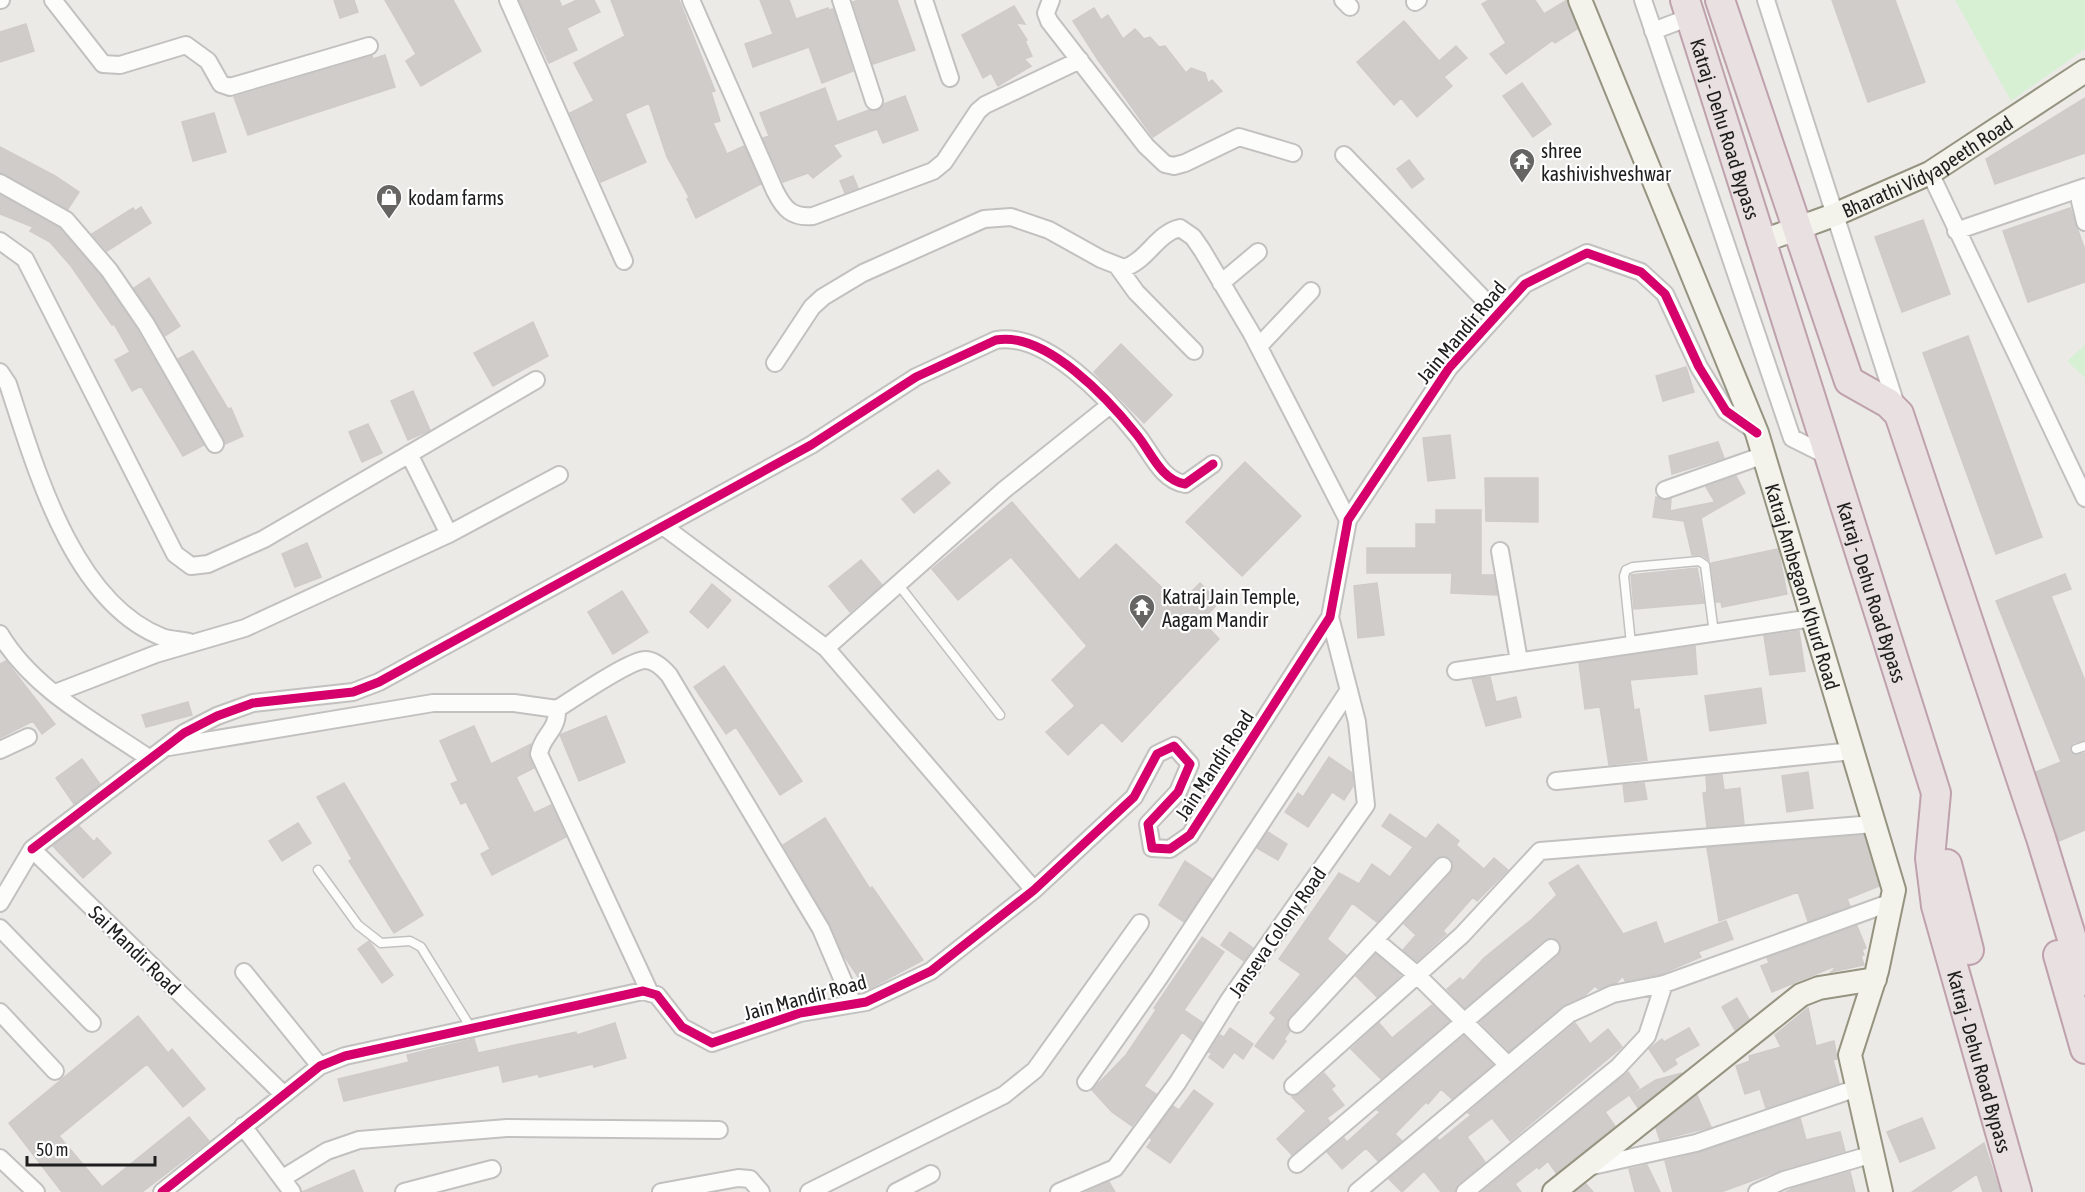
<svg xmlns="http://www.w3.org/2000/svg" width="2085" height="1192" font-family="'Asap Condensed',sans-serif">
	<rect width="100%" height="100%" fill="#eceae7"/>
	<!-- park -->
	<path fill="#d7f0d4" d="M1955,0H2085V49L2011,101Z
		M2085,345V378L2067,361Z"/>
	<!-- building -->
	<path fill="#cfccca" stroke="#cfcbc9" stroke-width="1.5" d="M334,0H354L358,12L340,18Z
		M385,0H453L481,51L421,86L406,61L416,54Z
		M519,0H559L562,7L577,0H594L600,12L567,28L577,50L549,63Z
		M611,0H679L715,91L711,92L720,121L713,123L727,154L744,146L761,184L696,218L687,199L689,197L667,157L649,103L625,114L646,162L601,182L570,113L594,101L574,63L625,36Z
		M760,0H789L796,19L828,8L829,10L833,9L853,71L822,83L809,47L753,67L745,44L773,34Z
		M858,0H897L915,50L873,64L853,2Z
		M1489,0H1535L1544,14L1567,0L1577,29L1555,43L1553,40L1506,74L1490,54L1506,43L1482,4Z
		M1832,0H1895L1925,82L1868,102Z
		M1014,6L1025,24L1016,23L1027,40L1025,41L1032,56L1024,59L1031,66L998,86L991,73L983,78L962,35Z
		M1094,8L1101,20L1108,15L1123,39L1135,29L1144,39L1150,37L1159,47L1165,46L1186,73L1191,68L1205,73L1208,83L1212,80L1222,91L1153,137L1098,60L1073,21Z
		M1404,21L1439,61L1456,46L1467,58L1444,77L1452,86L1417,117L1401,98L1394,105L1357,62Z
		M26,24L34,51L0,62V32Z
		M385,55L395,87L248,135L234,97L372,56L373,59Z
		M1522,83L1551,124L1533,137L1503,96Z
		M825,88L837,122L869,110L878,111L884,104L905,96L918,130L883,143L877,129L833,145L841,156L813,178L808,173L783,182L763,138L769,136L760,113Z
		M2085,98V153L1995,184L1986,159Z
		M214,113L226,152L193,161L182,122Z
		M0,147L55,176L79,192L68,209L0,173Z
		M1409,160L1424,179L1412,188L1397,169Z
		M853,176L858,188L845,193L840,181Z
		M0,195L59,228L101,276L137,330L204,445L183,456L141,386L132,391L115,360L130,352L114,324L112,325L71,266L50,242L30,231L33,227L0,214Z
		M141,207L151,223L107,251L92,234L133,208L135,211Z
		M2070,208L2085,250V282L2028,302L2003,231Z
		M1923,220L1950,294L1902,312L1875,237Z
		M149,278L180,326L165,336L134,288Z
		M533,322L548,356L493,386L474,353Z
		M1968,336L2042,537L1996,554L1923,353Z
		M1121,344L1172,395L1144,423L1094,372Z
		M193,351L228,409L231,408L243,436L225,444L178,359Z
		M1686,367L1694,392L1663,401L1656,376Z
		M413,391L430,430L408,440L391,401Z
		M368,424L382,453L362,462L349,432Z
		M1450,435L1455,478L1428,481L1423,438Z
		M1718,442L1724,458L1672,474L1669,456Z
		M1245,462L1301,516L1242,576L1186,522Z
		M938,470L950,483L914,513L902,499Z
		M1736,476L1745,493L1701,518L1709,560L1702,555H1692L1684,521L1653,517L1656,497L1664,500L1671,499L1670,511L1715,502L1706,487Z
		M1485,478H1538V522L1486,521Z
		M1012,502L1079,580L1116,544L1179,604L1200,583L1219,602L1202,621L1219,639L1122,742L1102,722L1068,755L1046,732L1075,706L1052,680L1087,646L1011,557L958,600L932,569Z
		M1436,510H1481V575H1494L1497,595L1451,593L1452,573H1367V548H1416V524H1436Z
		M307,543L321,577L295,587L282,554Z
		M1778,549L1787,594L1722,607L1721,602H1716L1711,563Z
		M861,560L882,585L850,612L829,586Z
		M1697,568L1704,603L1634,609L1631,575Z
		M2065,574L2071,589L2051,596L2085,681V740L2073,743L2070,748L2074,755L2085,753V830L2059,841L2036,772L2061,762L1996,601Z
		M1377,583L1384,635L1358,638L1354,586Z
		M712,584L731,600L708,628L690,612Z
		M622,591L648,632L613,654L588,612Z
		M1799,631L1805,671L1770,675L1764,636Z
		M1695,646L1697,674L1630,680L1634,710L1639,709L1647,760L1609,765L1600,707L1585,709L1579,663Z
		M6,661L55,724L42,734L33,721L0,738V664Z
		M724,666L802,781L780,795L736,727L726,734L694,687Z
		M1490,677L1496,702L1516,697L1521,717L1486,726L1472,679Z
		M1761,688L1766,723L1710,731L1705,696Z
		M188,702L192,715L146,727L142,715Z
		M606,716L625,762L579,781L560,735Z
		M474,726L491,764L531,744L529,758L534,768L516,777L534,813L551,805L566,837L492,875L481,854L490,849L466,802L461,804L451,784L458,781L440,741Z
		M1329,757L1352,773L1353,786L1344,800L1332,792L1308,827L1285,812L1298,793L1303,797Z
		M82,759L100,784L74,804L56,778Z
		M1808,772L1813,808L1787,812L1782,776Z
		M1722,775L1724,790L1740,788L1744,824L1707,827L1703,793L1707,792L1706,776Z
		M344,783L423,915L394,933L349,861L352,859L317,797Z
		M1644,783L1647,799L1625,802L1623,785Z
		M1390,814L1426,839L1438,824L1459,841L1456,845L1484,869L1494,858L1508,870L1477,901L1473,897L1443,931L1446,934L1417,961L1403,950L1416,935L1404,924L1451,873L1453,863L1450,858L1440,856L1435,859L1377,922L1352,903L1327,939L1346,955L1289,1017L1287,1027L1290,1031L1284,1039L1286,1041L1273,1059L1255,1046L1276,1018L1270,1013L1301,974L1279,959L1339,873L1359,884L1372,864L1390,877L1413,847L1382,826Z
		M825,818L870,889L872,887L923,960L867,990L844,956L830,924L783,845Z
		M298,823L311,843L282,861L269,841Z
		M79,826L94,842L97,838L111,853L83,878L53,846Z
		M1268,832L1287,844L1278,860L1257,848Z
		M1864,835L1879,886L1847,899L1850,906L1808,921L1798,892L1719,921L1707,848Z
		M1185,861L1212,879L1184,922L1159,905Z
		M1578,865L1623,934L1656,922L1664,944L1726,921L1733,939L1698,952L1701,957L1661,974L1625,981L1623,976L1616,983L1598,989L1595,986L1584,996L1562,1006L1509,1051L1480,1022L1558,956L1561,947L1559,941L1550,938L1544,940L1465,1008L1447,989L1460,978L1463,981L1484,958L1531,920L1557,895L1549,883Z
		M1857,926L1866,948L1862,950L1864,955L1861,956L1864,965L1831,972L1838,965L1772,992L1761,966L1769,963L1767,958Z
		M1230,932L1253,948L1244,961L1221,945Z
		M1202,937L1224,952L1184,1010L1203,1023L1192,1040L1182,1032L1144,1086L1156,1094L1132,1126L1112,1112L1092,1090L1126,1055L1156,1010L1154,1008Z
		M369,941L393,975L382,983L358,949Z
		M1376,954L1401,975L1377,997L1356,976Z
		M1737,998L1749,1019L1735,1030L1722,1007Z
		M1432,1005L1449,1021L1381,1079L1351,1049L1379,1023L1392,1038Z
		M1808,1008L1816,1046L1834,1041L1837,1059L1833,1060L1839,1083L1766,1108L1760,1089L1745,1094L1736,1066L1750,1061L1749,1056L1781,1047L1775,1035Z
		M138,1016L168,1053L172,1049L205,1089L183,1107L147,1064L59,1136L102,1187L189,1117L209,1141L142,1192H62L9,1123Z
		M615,1023L626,1058L594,1067L593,1064L539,1077L538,1074L503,1082L499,1065L344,1101L338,1079L409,1062L407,1055L474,1039L478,1053L576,1032L577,1035Z
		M1575,1023L1590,1044L1608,1029L1622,1047L1510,1141L1492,1118L1467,1137L1485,1162L1458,1184L1455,1192H1441L1424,1171L1402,1192L1389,1179L1437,1138L1439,1141L1471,1115L1468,1113Z
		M1230,1028L1253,1044L1243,1059L1234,1052L1223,1068L1209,1057L1212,1053L1209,1052L1220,1035L1224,1037Z
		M1689,1028L1699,1045L1674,1059L1677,1064L1664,1072L1649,1049L1662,1039L1664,1042Z
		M1464,1036L1493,1064L1452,1099L1441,1089L1428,1104L1426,1102L1395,1134L1402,1141L1378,1161L1366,1148L1342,1169L1327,1152L1344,1138L1347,1142L1380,1112L1377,1110Z
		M1628,1072L1639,1088L1605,1112L1615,1126L1556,1173L1548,1161L1539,1169L1537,1167L1515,1184L1521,1192H1482Z
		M1324,1073L1335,1086L1331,1089L1344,1105L1327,1118L1330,1122L1292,1155L1277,1139L1306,1111L1292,1097L1300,1094Z
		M1682,1073L1638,1108L1630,1096L1656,1080Z
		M1194,1090L1213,1104L1170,1163L1147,1147L1152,1140L1150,1138L1173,1106L1179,1110Z
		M1697,1095L1711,1127L1660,1140L1656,1128Z
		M1800,1118L1806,1140L1840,1132L1845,1151L1781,1170L1721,1192H1673L1665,1161L1699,1153Z
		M1922,1118L1935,1148L1900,1162L1887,1132Z
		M1984,1143L2000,1192H1983L1977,1174L1950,1192H1912Z
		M1647,1165L1660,1192H1635L1629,1169Z
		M354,1170L363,1192H302Z
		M1850,1172L1855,1192H1786L1793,1188Z
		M1109,1182L1115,1192H1086Z
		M1586,1184L1593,1192H1576Z"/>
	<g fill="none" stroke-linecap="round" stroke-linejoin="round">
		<!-- lane casing -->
		<g stroke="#c2c1bf" stroke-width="11">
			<path id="lane" d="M898,584L1000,715
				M1631,644L1624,576L1626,570L1633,567L1699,561L1705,565L1714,633
				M2076,749L2085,746
				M318,870L358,925L381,943L410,941L421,947L471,1028"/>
		</g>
		<!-- street casing -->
		<g stroke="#c2c1bf" stroke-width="20">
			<path id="street" d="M0,0H1
				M53,0L103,64L120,65L186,45L208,61L221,84L230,87L369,46
				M508,0L624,261
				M691,0L775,191C784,209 792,218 813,216L933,171L944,162L978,111L985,105L1080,60
				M841,0L874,101
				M924,0L950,78
				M1051,0L1046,13L1049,21L1146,146L1165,164L1174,166L1185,163L1239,137L1293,153
				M1343,0L1350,7
				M1643,0L1792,438L1828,456
				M1766,0L1897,408
				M1415,2L1418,0
				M1653,31L1690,17
				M1344,155L1498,314
				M1930,173L2085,498
				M0,183L66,220L109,270L146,324L215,444
				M2085,187L2080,201L2085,222
				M1956,231L2085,187
				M0,241L25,259L175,554L191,566L208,564L264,539L536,380
				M1118,267L1136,292L1194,351
				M1221,283L1258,252
				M1259,346L1311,291
				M775,363L812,307L823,297L863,273L984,219L1011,217L1049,230L1101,259L1124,268C1147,261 1157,233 1180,228L1193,237L1202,250L1252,334L1348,520
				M0,372L8,384C35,466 72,602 162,637C170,640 180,640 189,642
				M409,454L449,534
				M1665,490L1764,455
				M663,526L826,648
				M1500,551L1519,661
				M0,634C33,690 98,723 150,759
				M1456,671L1813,618
				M55,693L156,654L245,628L449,534L559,475
				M169,747L433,703H514L557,709
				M0,750L28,737
				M1556,781L1853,751
				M32,849L184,733L217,716L253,703L353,692L379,682L811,445L916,377L996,340C1046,331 1109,400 1137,435C1151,452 1161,480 1185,484L1213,464
				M1034,890L826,648L1004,490L1110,405
				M0,903L32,849L283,1094
				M0,928L92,1023
				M1375,940L1417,975L1507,1064
				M244,972L320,1066
				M650,993L539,754C542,735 558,731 557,709C573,699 630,660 645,660C655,660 663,668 669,675L821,929L853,1004
				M0,1012L55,1071
				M1297,1024L1443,866
				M1086,1082L1159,978L1349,690
				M1293,1086L1462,935L1540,851L1874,824
				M243,1126L292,1192
				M0,1158L36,1192
				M1297,1164L1551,948
				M1588,1167L1696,1143L1857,1088
				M283,1178L327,1151L359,1140L507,1128L719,1130
				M162,1192L320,1066L345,1056L643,991L657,995L682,1027L712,1043L800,1013L866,1002L931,971L1034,890L1134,797L1157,754L1174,746L1190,764L1178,792L1148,824L1152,848L1170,849L1190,835L1330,617L1348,520L1449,368L1525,284L1587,253L1641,272L1665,294L1699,367L1726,411L1757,432
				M404,1192L492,1169
				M661,1192L738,1178L750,1179L761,1192
				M809,1192L1004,1095L1035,1070L1140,923
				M896,1192L931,1174
				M1059,1192L1115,1168L1178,1082L1229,1000L1366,805L1357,722L1330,617
				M1357,1192L1569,1014L1613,994L1664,984L1892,902
				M1465,1192L1618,1067L1647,1036L1664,984
				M1757,1192L1784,1180L1873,1154"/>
		</g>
		<!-- secondary casing -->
		<g stroke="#949480" stroke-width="26">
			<g id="secondary">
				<path id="s1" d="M1580,0L1757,433L1894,890L1877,971L1850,1055L1881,1192"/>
				<path id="s2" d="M1760,242L1834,215L1930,173L2085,71"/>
				<path d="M1554,1192L1801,995L1819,988L1875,979"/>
			</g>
		</g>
		<!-- highway casing -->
		<g stroke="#bea1ac" stroke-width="32">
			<g id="highway">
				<path id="s3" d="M1685,0L1936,793L1930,858L1936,906L2017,1192"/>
				<path d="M1720,0L1849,381L1888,403L1899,414L2041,838L2085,981"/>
				<path d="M1947,864L1969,950"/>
				<path d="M2058,955L2085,1049"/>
			</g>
		</g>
		<!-- lane -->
		<use href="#lane" stroke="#fcfcfb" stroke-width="8"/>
		<!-- street -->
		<use href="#street" stroke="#fcfcfb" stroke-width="16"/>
		<!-- secondary -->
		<use href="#secondary" stroke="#f3f2eb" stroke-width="22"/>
		<!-- highway -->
		<use href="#highway" stroke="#e9e0e2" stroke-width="28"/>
		<!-- cycleway casing -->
		<g stroke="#fff" stroke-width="13">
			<path id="cycleway" d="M32,849L184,733L217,716L253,703L353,692L379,682L811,445L916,377L996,340C1046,331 1109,400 1137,435C1151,452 1161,480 1185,484L1213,464
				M162,1192L320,1066L345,1056L643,991L657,995L682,1027L712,1043L800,1013L866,1002L931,971L1034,890L1134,797L1157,754L1174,746L1190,764L1178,792L1148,824L1152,848L1170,849L1190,835L1330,617L1348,520L1449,368L1525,284L1587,253L1641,272L1665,294L1699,367L1726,411L1757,433"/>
		</g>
		<!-- cycleway -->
		<use href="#cycleway" stroke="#d6006c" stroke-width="9"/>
	</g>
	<!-- icons -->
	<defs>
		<g id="temple-pin" transform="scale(1.35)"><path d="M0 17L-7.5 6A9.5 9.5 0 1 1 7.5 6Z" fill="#666564" stroke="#fff"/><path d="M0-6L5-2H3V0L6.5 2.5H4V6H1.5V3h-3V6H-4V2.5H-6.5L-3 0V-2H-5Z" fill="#fff"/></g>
		<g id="shop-pin" transform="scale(1.35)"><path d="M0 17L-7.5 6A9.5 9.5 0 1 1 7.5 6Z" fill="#666564" stroke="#fff"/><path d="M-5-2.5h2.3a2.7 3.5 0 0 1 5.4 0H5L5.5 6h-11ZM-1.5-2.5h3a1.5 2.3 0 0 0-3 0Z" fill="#fff"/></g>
	</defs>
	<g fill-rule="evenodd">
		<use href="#temple-pin" x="1522" y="161"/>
		<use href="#shop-pin" x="389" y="197"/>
		<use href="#temple-pin" x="1142" y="607"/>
	</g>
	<g text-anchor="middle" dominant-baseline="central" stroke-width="4.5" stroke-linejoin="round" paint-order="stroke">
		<!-- street labels -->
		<g font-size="20" fill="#1e1e1e" stroke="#fff">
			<text stroke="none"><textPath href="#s3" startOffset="135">Katraj - Dehu Road Bypass</textPath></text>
			<text stroke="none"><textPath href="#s2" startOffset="184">Bharathi Vidyapeeth Road</textPath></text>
			<text transform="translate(1461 332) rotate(-50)">Jain Mandir Road</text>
			<text stroke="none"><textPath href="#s1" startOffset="628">Katraj Ambegaon Khurd Road</textPath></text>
			<text stroke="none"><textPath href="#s3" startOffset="621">Katraj - Dehu Road Bypass</textPath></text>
			<text transform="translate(1214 765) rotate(-57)">Jain Mandir Road</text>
			<text transform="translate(1277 932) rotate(-55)">Janseva Colony Road</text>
			<text transform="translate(135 950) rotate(44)">Sai Mandir Road</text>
			<text transform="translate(805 997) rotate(-15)">Jain Mandir Road</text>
			<text stroke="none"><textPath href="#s3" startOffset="1107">Katraj - Dehu Road Bypass</textPath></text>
		</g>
		<!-- poi labels -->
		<g font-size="20" fill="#1e1e1e" stroke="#fff" text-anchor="start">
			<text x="1541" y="150">shree<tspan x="1541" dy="23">kashivishveshwar</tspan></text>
			<text x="408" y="197">kodam farms</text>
			<text x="1162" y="596">Katraj Jain Temple,<tspan x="1162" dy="23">Aagam Mandir</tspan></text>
		</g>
	</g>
	<!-- scale -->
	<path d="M27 1156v9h128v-9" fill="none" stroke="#1e1e1e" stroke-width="3"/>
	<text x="36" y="1156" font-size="18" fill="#1e1e1e" stroke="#ffffff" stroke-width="4.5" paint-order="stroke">50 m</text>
</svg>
